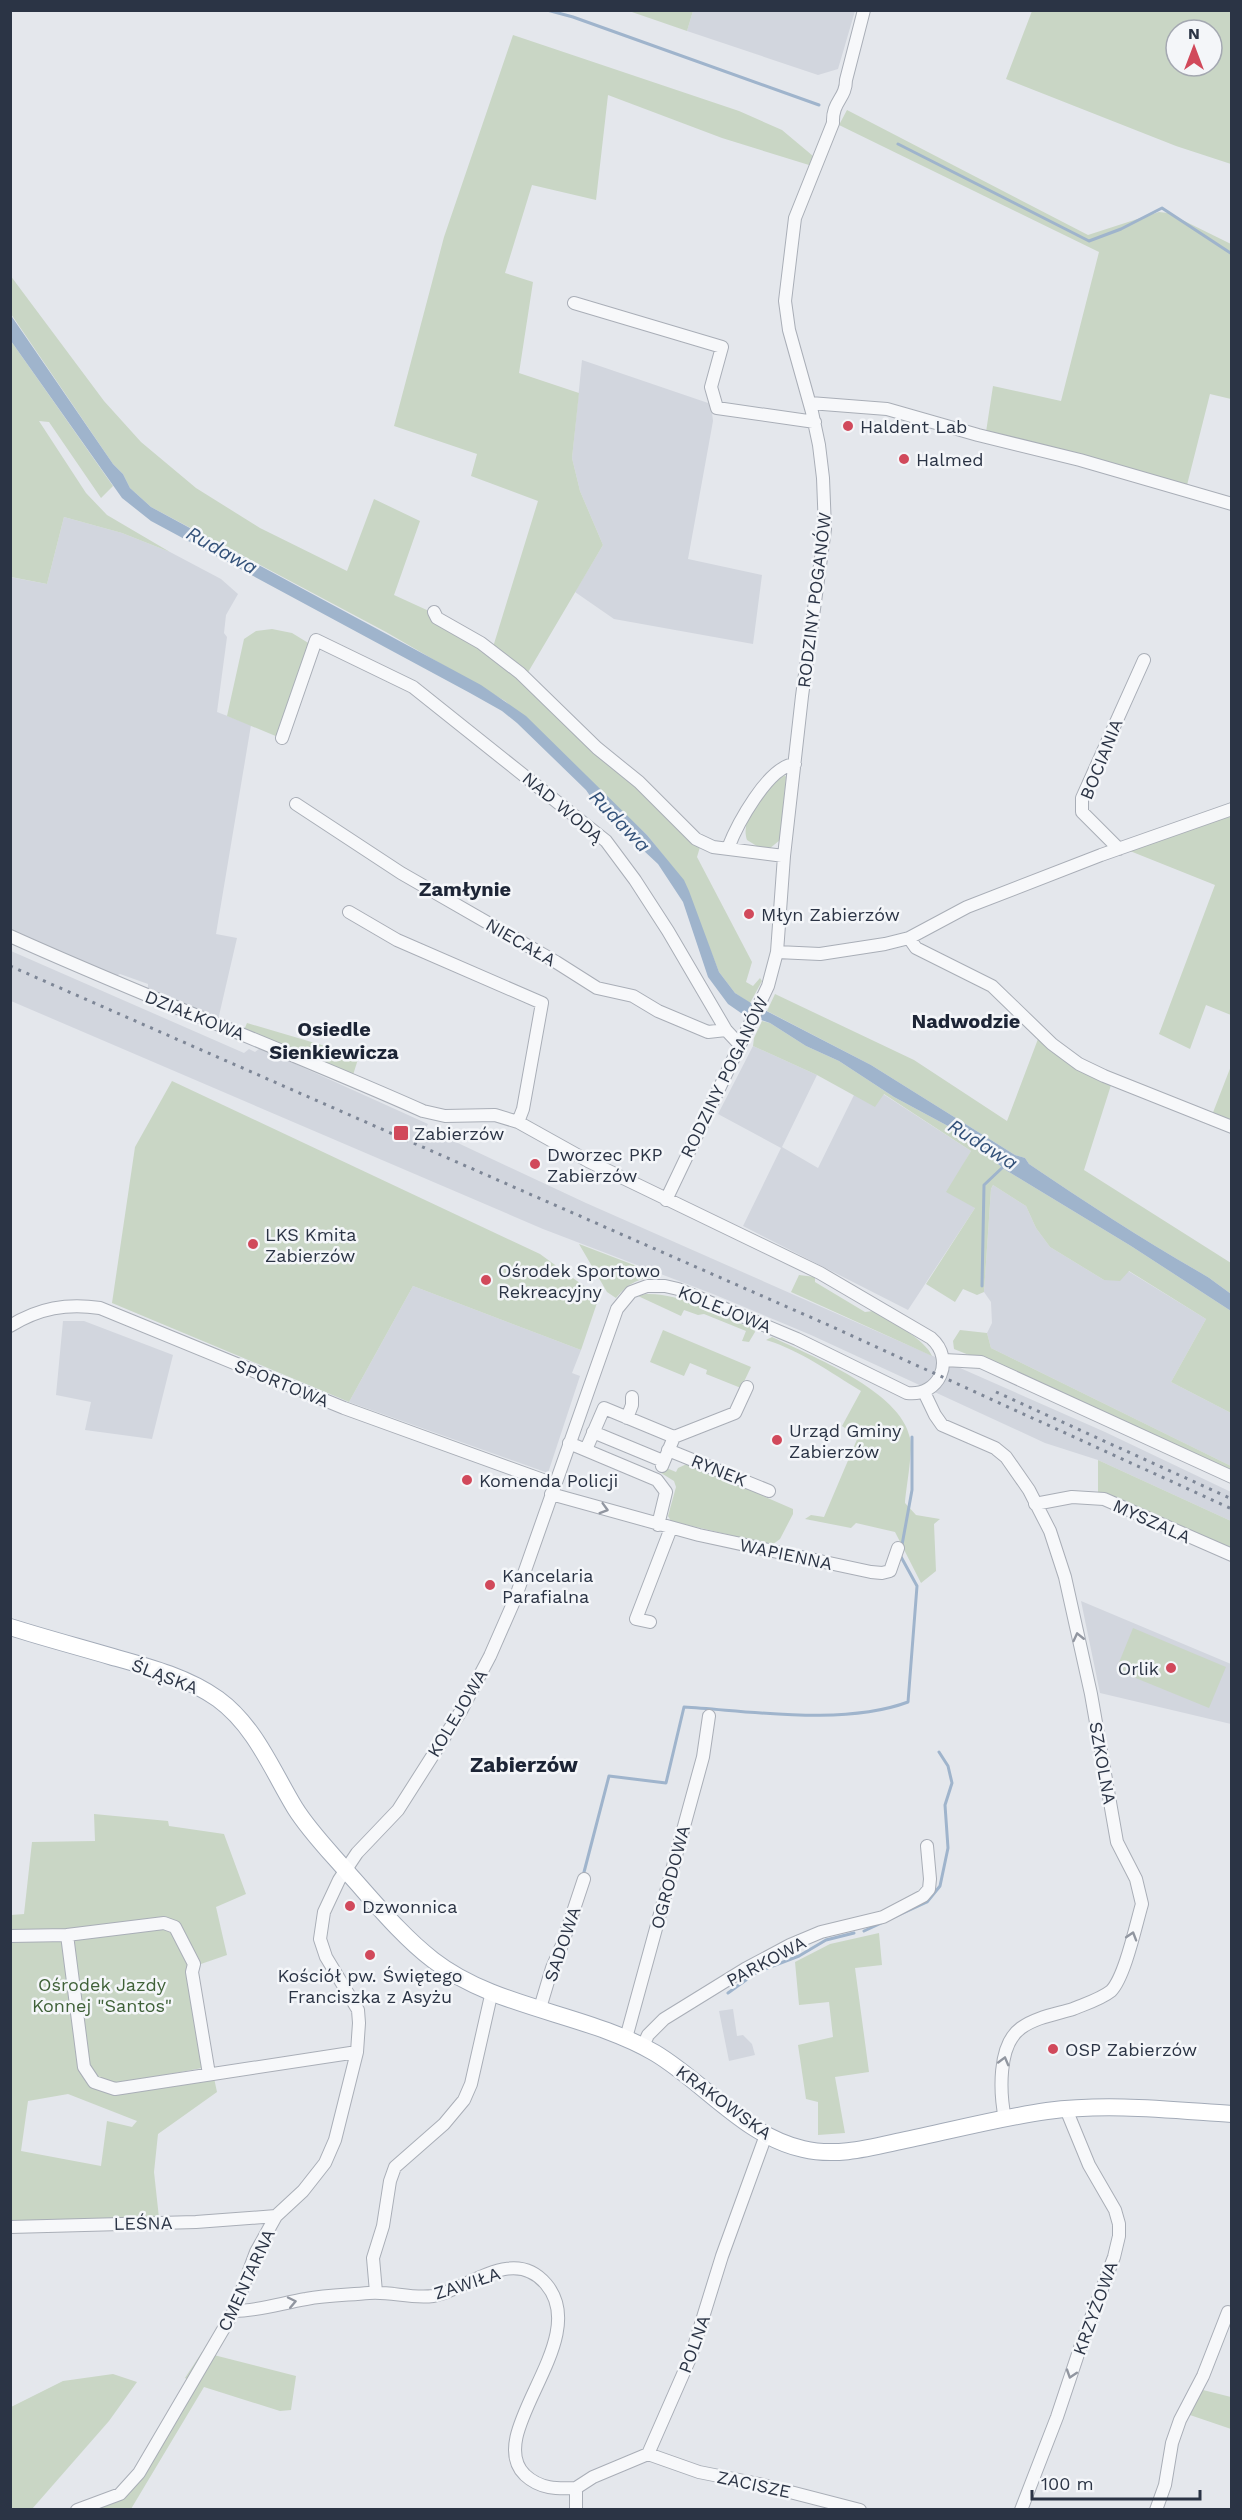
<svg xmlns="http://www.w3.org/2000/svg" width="1242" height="2520" font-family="'Work Sans',sans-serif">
	<rect width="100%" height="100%" fill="#e4e7ec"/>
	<!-- built -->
	<path fill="#d2d6de" d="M693,11H855L838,69L818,75L687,31Z
		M582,360L711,404L713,421L688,559L762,575L753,644L614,619L575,592L603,545L580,491L572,458Z
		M64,517L122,533L170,552L221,579L238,594L226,615L224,633L227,637L217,712L251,725L216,934L237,938L218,1020L148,994V984L120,974L109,979L11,932L10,577L47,584Z
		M11,951L244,1053L249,1049L255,1052L260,1048L428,1124L426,1128L586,1203L1105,1432L1231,1492V1521L1098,1460L1045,1443L811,1335L713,1294L543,1229L11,1001Z
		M753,1046L817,1075L782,1147L818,1168L855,1093L883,1094L971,1151L963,1165L975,1208L908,1310L743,1226L781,1148L718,1114Z
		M993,1185L1026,1206L1036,1228L1050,1247L1104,1280L1128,1271L1206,1319L1171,1382L1231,1413V1466L991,1348L987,1333L992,1323L991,1302L984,1292L991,1189Z
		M413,1286L581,1350L572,1373L580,1376L548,1473L349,1402Z
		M63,1321H84L173,1355L152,1439L85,1430L91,1402L56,1395Z
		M1081,1601L1231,1664V1724L1100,1693Z
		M733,2009L737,2036L743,2035L752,2044L755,2055L729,2061L719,2011Z"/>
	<!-- green -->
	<path fill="#c9d6c5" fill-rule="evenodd" d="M629,11H693L687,31Z
		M1032,11H1231V164L1176,146L1006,79ZM1176,30H1212V66H1176Z
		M513,35L739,111L782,130L813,156L809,165L722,138L608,95L596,200L532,185L505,273L533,282L519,373L579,393L572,458L580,491L603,545L527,674L493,647L538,501L471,476L477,454L394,426L444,237Z
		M847,110L1088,235L1159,212L1168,213L1231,244V399L1210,394L1186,489L986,432L993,386L1061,401L1099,252L839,125Z
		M10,275L104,401L141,442L196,488L260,528L347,571L374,499L420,521L394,595L429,611V616L485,648L700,847L697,857L752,962L746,982L753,986L760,978L762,981L750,1003L735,993L719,972L683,880L647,835L505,701L386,632L151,507L130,488L123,474L113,464L11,314Z
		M11,341L113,486L101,498L49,422L39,421L86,493L107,515L170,552L122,533L64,517L47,584L11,577Z
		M272,629L292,633L310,644L278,737L227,716L244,639L256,631Z
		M785,775L786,777L780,840L769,849L760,848L747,840C739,817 766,787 785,775Z
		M1231,812V1015L1206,1005L1190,1049L1159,1034L1215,885L1130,851Z
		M775,994L914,1060L1007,1121L1038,1039L1065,1060L1112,1082L1084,1170L1231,1263V1294C1221,1287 1212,1279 1201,1273C1142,1239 1085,1202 1029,1164L1025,1158L1015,1155L871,1065L767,1011Z
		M762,1021L770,1023L806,1046L839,1061L894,1097L961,1133L1004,1169L1131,1246L1231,1311V1413L1171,1382L1206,1319L1129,1271L1120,1281L1104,1280L1050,1247L1036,1228L1026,1206L993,1185L991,1189L984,1292L977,1295L963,1289L955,1302L926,1284L975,1208L946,1192L971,1151L884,1094L875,1107L817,1075L753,1046L754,1038Z
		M247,1023L359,1056L353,1075L244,1030Z
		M1231,1066V1122L1212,1115Z
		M172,1081L540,1254L599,1297L581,1350L413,1286L349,1402L112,1303L135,1147Z
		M579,1244L660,1275L659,1277C640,1277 628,1283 616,1298L607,1292Z
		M799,1275L815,1277V1282L865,1312L873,1311C889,1320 926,1340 932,1356L791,1292Z
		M646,1294C683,1293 721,1316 754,1329L755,1332L749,1342L742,1341L746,1331L704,1314L698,1315L684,1310L681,1316L638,1296Z
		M663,1330L751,1367L741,1388L706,1374L707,1370L690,1363L684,1376L650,1362Z
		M960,1330L987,1333L991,1348L1231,1466V1470L979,1356L969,1355L954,1349L953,1341Z
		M772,1337C811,1356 901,1391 910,1438C913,1453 906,1487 905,1503L916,1515L940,1519L934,1524L936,1571L921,1583L895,1532L856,1523L851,1528L805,1519L811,1515L824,1517L858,1437L842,1426L861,1391C831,1373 800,1350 766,1340Z
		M1098,1460L1231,1521V1548L1120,1499L1098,1492Z
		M691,1462L764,1493L763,1496L793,1509V1514L780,1539L772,1545L671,1521L668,1516L676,1487L674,1481L661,1473L664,1467L676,1472L678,1468Z
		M1133,1628L1226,1667L1209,1708L1116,1670Z
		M94,1814L168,1821L169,1826L224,1834L246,1894L216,1907L227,1955L198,1965L202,2068L101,2087L214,2078L217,2092L158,2134L154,2172L159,2218L11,2222V1915L24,1914L32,1842L95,1841ZM68,2094L137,2121L132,2127L107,2121L101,2166L21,2151L28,2101Z
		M879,1933L882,1965L855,1968L869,2072L835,2077L845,2133L818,2135V2102L806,2099L798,2045L833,2037L829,2002L799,2005L795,1962L830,1944Z
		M202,2352L296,2376L291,2410L280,2411L204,2387L131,2509L91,2510L121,2498L138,2484L195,2384L185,2378Z
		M113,2374L137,2382L109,2421L32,2509H11V2407L63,2381Z
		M1199,2389L1231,2397V2429L1187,2414Z"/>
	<!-- water -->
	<path fill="#9fb4cc" d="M10,314L113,464L123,474L130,488L151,507L481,685L526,716L647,835L684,880L689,891L719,972L735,993L751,1003L871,1065L1015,1155L1025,1158L1029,1164C1085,1202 1142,1239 1201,1273C1212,1279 1221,1287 1231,1294V1311L1131,1246L1004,1169L961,1133L894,1097L839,1061L806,1046L770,1023L741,1013L728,1004L708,977L683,902L658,864L599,809L586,790L517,723L502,711L470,693L151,521L122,498L11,341Z"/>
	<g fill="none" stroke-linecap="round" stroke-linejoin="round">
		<!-- stream -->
		<path stroke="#9fb4cc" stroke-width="3" d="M547,10L573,17L819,105
			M898,144L1089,241L1121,229L1162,208L1232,254
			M982,1286L984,1185L1003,1167
			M902,1545L912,1490V1437
			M583,1876L609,1776L666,1783L684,1707C751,1711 844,1726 908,1702L917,1586L900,1555
			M864,1931L927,1902L940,1886L948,1848L945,1805L952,1783L948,1766L939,1752
			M728,1993L757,1972L799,1956L826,1940L854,1933"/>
		<!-- minor casing -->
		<g stroke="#a9aeb7" stroke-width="14">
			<path id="minor" d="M574,303L722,347L711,387L717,408L815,422
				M810,403L887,409L978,435L1080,460L1232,504
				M434,612L437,618L481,643L520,673L597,748L639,782L696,839L713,847L784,856
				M282,738L316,640L413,687L606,841L635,880L668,931L726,1030L740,1045
				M296,804L401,873L556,962L597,988L633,996L658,1011L708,1032L726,1030
				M728,848C737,825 768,766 795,764
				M1119,849L1082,812V798L1144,660
				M349,912L397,940L542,1003L523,1109L518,1122
				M10,936C147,998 286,1050 423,1111L445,1116L495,1115L518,1122L588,1161L820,1273L931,1338C956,1360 939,1397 907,1393L797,1339L678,1289L665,1286H647L631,1292L617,1309L515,1599L490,1656L461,1711L398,1810L357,1853L339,1880L324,1912L320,1939L326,1957L358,2010L359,2023L357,2052L335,2140L325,2163L303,2191L276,2216L256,2252L234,2311L139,2473L120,2494L77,2510
				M909,938L916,948L992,986L1052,1044L1079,1064L1104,1076L1232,1127
				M777,952L820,954L885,944L909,938L967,907L1101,855L1232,809
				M666,1200L768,986L777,952L784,856L802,696L825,529L823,478L819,445L812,412L789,330L785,301L795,218L833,123C832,101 846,99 846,80L864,10
				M10,1326C39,1308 67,1303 100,1308L344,1408L554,1484
				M944,1360L981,1362L1232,1477
				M924,1392L935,1415L942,1425L995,1448L1006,1457L1029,1490L1050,1531L1065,1577L1091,1694L1117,1842L1136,1879L1142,1904C1136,1924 1125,1977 1111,1991C1101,1999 1085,2004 1073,2009C1057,2014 1036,2017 1021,2028C997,2045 1000,2094 1005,2119
				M627,1418L632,1405V1397
				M593,1432L663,1461
				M674,1437L735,1413L747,1387
				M569,1443L657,1480L666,1492L658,1525
				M588,1445L604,1408L674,1437L662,1466
				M668,1450L769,1491
				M551,1494L699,1535L871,1572L882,1573L890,1571L898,1548
				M1035,1504L1072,1497L1104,1499L1232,1555
				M650,1622L636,1619L671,1528
				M10,1936L67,1935
				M540,2008L552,1968L562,1945L584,1879
				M626,2038L703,1757L709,1716
				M643,2046L648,2035L664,2019L745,1969L790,1945L821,1932L883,1917L923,1896L929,1889L930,1879L927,1846
				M209,2074L192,1972L194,1964L175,1927L164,1923L67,1935L84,2067L94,2082L115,2089L357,2052
				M10,2227L196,2222L276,2216
				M376,2292L373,2258L383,2226L390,2181L395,2167L444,2124L464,2100L471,2084L492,1991
				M234,2311C259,2311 282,2303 306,2299C327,2295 348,2295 369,2293C390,2291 411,2299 433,2296C467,2290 513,2245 546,2284C594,2340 482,2433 525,2475C540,2489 557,2489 576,2488
				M648,2454L699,2472L759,2484L860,2510
				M576,2510V2488L593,2477L648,2454L691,2356L722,2256L766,2135
				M1021,2510L1057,2417L1083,2339L1114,2257L1119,2236V2224L1115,2210L1089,2165L1066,2109
				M1156,2510L1165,2485L1172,2443L1180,2420L1203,2376L1228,2312"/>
		</g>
		<!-- major casing -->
		<g stroke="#a3abb8" stroke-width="18">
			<path id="major" d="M10,1627C45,1638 79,1647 113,1657C149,1667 187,1677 218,1699C255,1726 272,1770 295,1808C310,1832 331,1853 349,1874C376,1904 402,1936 433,1960C496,2009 587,2013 655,2053C705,2083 745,2136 803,2149C836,2157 869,2148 901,2141C950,2131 998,2118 1047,2111C1109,2103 1170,2110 1232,2114"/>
		</g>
		<!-- minor -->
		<use href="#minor" stroke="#f7f8fa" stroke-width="12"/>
		<!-- major -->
		<use href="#major" stroke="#fff" stroke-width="16"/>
		<!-- rail -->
		<path stroke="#7d8696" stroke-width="3" stroke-dasharray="3 6" stroke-linecap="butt" d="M10,966L826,1324L1232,1509
			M996,1392L1232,1499"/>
	</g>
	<!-- one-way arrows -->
	<defs><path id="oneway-chevron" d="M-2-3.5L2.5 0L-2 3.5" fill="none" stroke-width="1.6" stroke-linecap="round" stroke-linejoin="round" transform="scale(1.5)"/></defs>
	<g stroke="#9196a0">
		<use href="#oneway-chevron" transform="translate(604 1509) rotate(16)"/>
		<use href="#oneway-chevron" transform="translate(1078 1637) rotate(-103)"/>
		<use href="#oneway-chevron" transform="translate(1132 1936) rotate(-73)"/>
		<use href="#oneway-chevron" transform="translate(1004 2061) rotate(-75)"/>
		<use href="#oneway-chevron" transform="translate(292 2302) rotate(-12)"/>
		<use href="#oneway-chevron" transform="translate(1071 2374) rotate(108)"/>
	</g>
	<!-- markers -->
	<g fill="#d1495b" stroke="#f4f6f9" stroke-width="2">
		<circle cx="848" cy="426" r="6"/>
		<circle cx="904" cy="459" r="6"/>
		<circle cx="749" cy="914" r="6"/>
		<rect x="393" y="1125" width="16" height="16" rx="3"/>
		<circle cx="535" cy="1164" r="6"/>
		<circle cx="253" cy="1244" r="6"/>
		<circle cx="486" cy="1280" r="6"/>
		<circle cx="777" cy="1440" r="6"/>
		<circle cx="467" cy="1480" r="6"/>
		<circle cx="490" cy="1585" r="6"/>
		<circle cx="1171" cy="1668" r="6"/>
		<circle cx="350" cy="1906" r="6"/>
		<circle cx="370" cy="1955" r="6"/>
		<circle cx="1053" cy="2049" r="6"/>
	</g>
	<g text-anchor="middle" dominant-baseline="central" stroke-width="5" stroke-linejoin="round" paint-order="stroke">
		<!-- poi labels -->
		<g font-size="18" fill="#2b3445" stroke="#f4f6f9" text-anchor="start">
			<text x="860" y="426">Haldent Lab</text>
			<text x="916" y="459">Halmed</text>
			<text x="761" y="914">Młyn Zabierzów</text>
			<text x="414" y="1133">Zabierzów</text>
			<text x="547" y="1154">Dworzec PKP<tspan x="547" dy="21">Zabierzów</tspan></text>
			<text x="265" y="1234">LKS Kmita<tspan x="265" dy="21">Zabierzów</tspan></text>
			<text x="498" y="1270">Ośrodek Sportowo<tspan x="498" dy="21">Rekreacyjny</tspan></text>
			<text x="789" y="1430">Urząd Gminy<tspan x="789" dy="21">Zabierzów</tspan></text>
			<text x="479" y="1480">Komenda Policji</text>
			<text x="502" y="1575">Kancelaria<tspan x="502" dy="21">Parafialna</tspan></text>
			<text x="1159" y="1668" text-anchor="end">Orlik</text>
			<text x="362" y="1906">Dzwonnica</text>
			<text x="370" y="1975" text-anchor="middle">Kościół pw. Świętego<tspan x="370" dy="21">Franciszka z Asyżu</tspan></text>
			<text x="1065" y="2049">OSP Zabierzów</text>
		</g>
		<!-- street labels -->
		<g font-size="18" fill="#2b3445" stroke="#f4f6f9">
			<text transform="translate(814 600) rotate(-83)">RODZINY POGANÓW</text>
			<text transform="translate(1101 759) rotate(-68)">BOCIANIA</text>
			<text transform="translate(563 807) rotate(40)">NAD WODĄ</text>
			<text transform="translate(521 942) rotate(30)">NIECAŁA</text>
			<text transform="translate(195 1015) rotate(22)">DZIAŁKOWA</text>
			<text transform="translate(724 1077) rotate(-64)">RODZINY POGANÓW</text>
			<text transform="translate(725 1309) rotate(22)">KOLEJOWA</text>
			<text transform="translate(282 1383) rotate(22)">SPORTOWA</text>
			<text transform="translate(719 1470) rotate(22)">RYNEK</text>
			<text transform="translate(1152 1521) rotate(24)">MYSZALA</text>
			<text transform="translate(786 1554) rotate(12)">WAPIENNA</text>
			<text transform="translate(165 1676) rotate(21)">ŚLĄSKA</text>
			<text transform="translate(457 1713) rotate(-59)">KOLEJOWA</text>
			<text transform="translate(1103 1763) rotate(80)">SZKOLNA</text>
			<text transform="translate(670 1877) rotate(-75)">OGRODOWA</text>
			<text transform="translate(562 1944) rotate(-71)">SADOWA</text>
			<text transform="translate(766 1961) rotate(-28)">PARKOWA</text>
			<text transform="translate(724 2102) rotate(36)">KRAKOWSKA</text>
			<text transform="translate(143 2223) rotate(-1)">LEŚNA</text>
			<text transform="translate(246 2280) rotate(-65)">CMENTARNA</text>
			<text transform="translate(467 2283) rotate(-18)">ZAWIŁA</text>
			<text transform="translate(1095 2308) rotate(-70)">KRZYŻOWA</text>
			<text transform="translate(694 2344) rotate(-70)">POLNA</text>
			<text transform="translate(754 2484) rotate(12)">ZACISZE</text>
		</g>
		<!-- park labels -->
		<g font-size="18" fill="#3f6138" stroke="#f4f6f9">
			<text x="102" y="1984">Ośrodek Jazdy<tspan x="102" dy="21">Konnej "Santos"</tspan></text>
		</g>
		<!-- water labels -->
		<g font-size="20" font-style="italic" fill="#34527a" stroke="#f4f6f9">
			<text transform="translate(222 550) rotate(29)">Rudawa</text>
			<text transform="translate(620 821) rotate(46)">Rudawa</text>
			<text transform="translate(983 1144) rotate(32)">Rudawa</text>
		</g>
		<!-- neighbourhood labels -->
		<g font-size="20" font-weight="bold" fill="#1d2536" stroke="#f4f6f9">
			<text x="465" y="889">Zamłynie</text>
			<text x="966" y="1021">Nadwodzie</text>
			<text x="334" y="1029">Osiedle<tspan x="334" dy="23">Sienkiewicza</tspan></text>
		</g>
		<!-- quarter labels -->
		<g font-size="21" font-weight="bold" fill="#1d2536" stroke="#f4f6f9">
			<text x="524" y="1764">Zabierzów</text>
		</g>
	</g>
	<!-- border -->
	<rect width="1242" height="2520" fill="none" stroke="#2b3445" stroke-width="24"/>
	<!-- north arrow -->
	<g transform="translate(1194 48)"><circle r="28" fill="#f4f6f9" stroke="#a4a8b1" stroke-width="1.5"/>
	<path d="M0-4.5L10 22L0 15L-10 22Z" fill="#d1495b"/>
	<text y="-9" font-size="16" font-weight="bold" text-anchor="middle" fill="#2b3445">N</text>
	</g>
	<!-- scale -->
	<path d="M1032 2490v9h168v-9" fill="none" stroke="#2b3445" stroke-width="3"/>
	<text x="1041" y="2490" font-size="18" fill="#2b3445" stroke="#f4f6f9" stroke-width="4.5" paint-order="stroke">100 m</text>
</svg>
